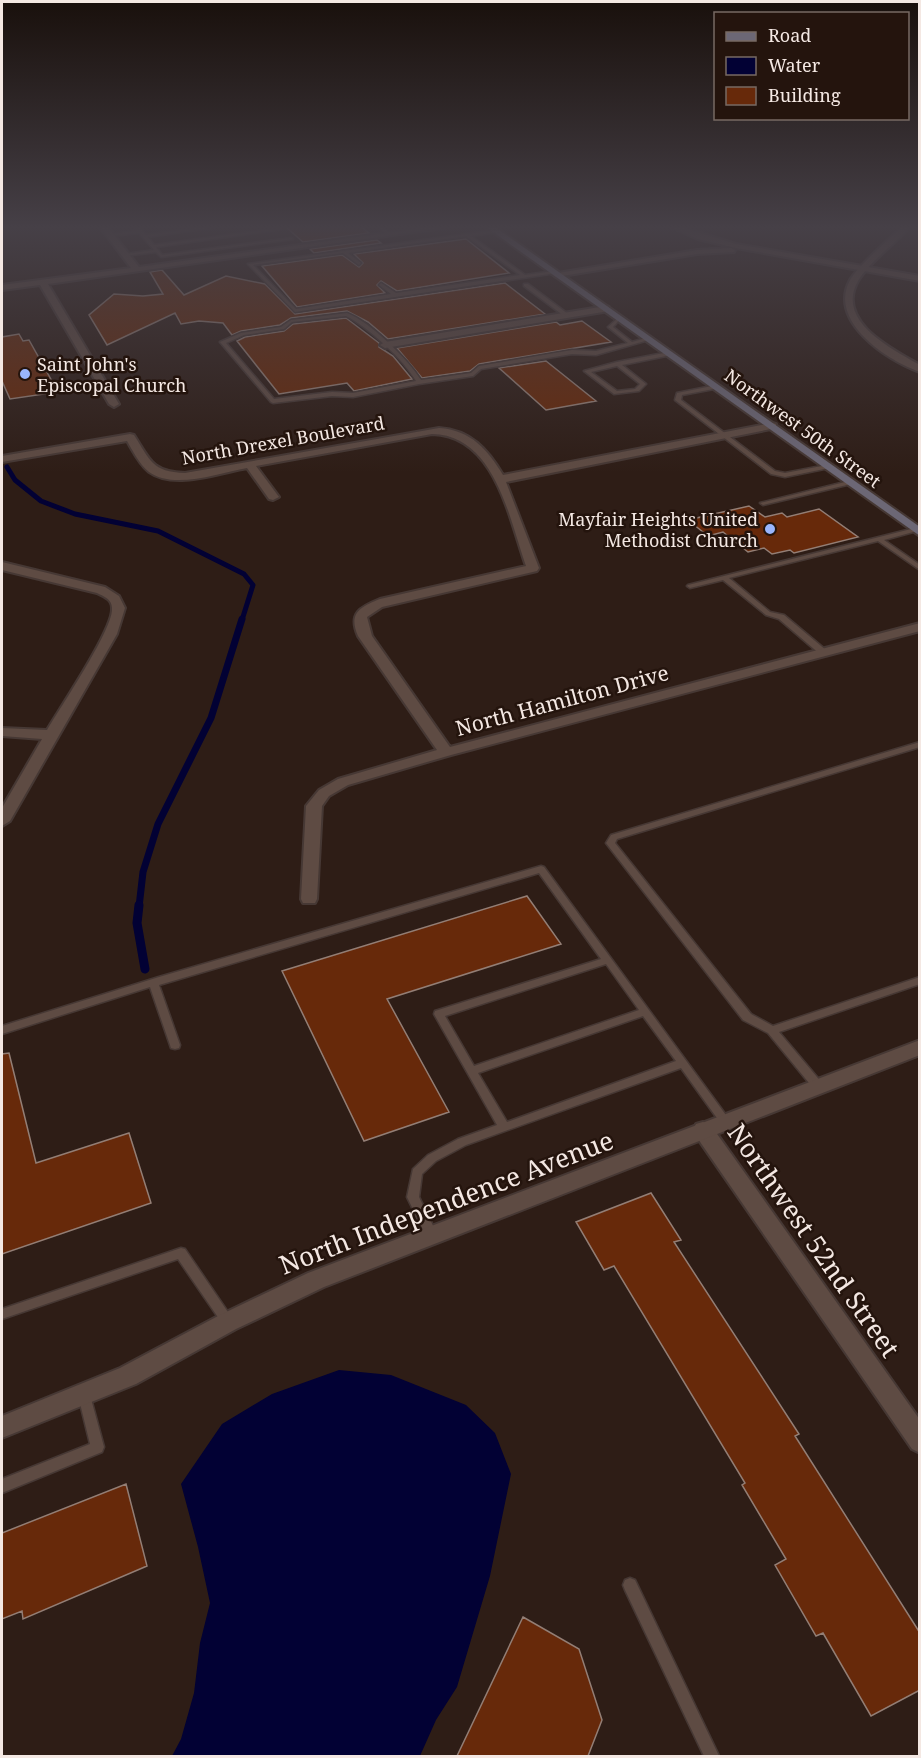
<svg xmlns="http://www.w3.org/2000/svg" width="921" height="1758" font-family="'Noto Serif',serif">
	<rect width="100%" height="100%" fill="#2e1d16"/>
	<!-- water -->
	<path fill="#020134" d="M339,1370L391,1375L466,1405L495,1433L511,1474L490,1576L457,1687L436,1720L420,1756H172L181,1739L194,1693L200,1643L210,1603L198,1547L181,1484L222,1424L272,1394Z"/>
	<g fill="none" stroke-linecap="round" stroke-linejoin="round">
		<!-- stream-far2 -->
		<path stroke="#020134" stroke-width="5" d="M7,467L15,480L41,501L75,514L158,531L244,574L253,585L242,620"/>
		<!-- stream-far1 -->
		<path stroke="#020134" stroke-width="7" d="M139,907L143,872L158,824L211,718L242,619"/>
		<!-- stream -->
		<path stroke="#020134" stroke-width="9" d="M139,905L137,923L145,969"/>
	</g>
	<!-- building -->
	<path fill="#67290a" stroke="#937e75" stroke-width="1.5" d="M286,227H361L369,233L303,242Z
		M466,239L509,273L397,291L381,281L377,285L385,293L297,307L262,266L342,255L359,267L363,263L354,254Z
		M377,240L381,243L314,253L310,249Z
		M162,270L184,295L226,276L265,284L295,314L505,283L545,314L388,339L368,322L347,311L291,318L280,325L241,331L232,335L223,323L199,321L181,324L175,313L107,345L89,315L114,294L143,296L163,294L150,272Z
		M346,318L379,343V347L393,356L412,379L354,391L347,383L279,394L237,341L245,337L284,331L293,324Z
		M582,321L611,342L479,364L470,371L422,378L397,348L556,322L560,325Z
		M19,334L23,341L29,340L58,392L10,399L2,381V337Z
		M546,361L596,401L546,410L499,368Z
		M749,506L765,517L782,513L787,517L819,509L858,537L794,553L790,550L772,554L764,548L748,552L723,532L708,536L688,520Z
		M527,896L561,944L387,999L449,1112L364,1141L282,971Z
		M9,1053L36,1163L129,1133L151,1203L2,1254V1054Z
		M651,1193L681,1240L674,1242L799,1434L795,1436L920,1633V1690L871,1716L823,1633L816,1636L775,1565L786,1559L742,1485L745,1483L614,1266L604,1270L576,1222Z
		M126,1484L147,1566L23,1619L22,1611L2,1619V1533Z
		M523,1617L579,1649L602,1720L588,1756H457Z"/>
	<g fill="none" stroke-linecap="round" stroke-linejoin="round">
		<!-- service casing -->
		<g stroke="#463834" stroke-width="3">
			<path id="service" d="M135,227H139L146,235L205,227H215L148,237L154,245L280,228L282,229L156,247L162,255L291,238L293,239L161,257L156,252L124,256L126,254L154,250L139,233L110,236L108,235L137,230Z
				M378,227H382L392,234L388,235Z
				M496,230L498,232L471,236L525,275L554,271L556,273L295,312L248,264ZM466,236L520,275L396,293L381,283L379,285L391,294L296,309L253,265L343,253L359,265L361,263L348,253Z
				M524,284H528L568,314V316H564L524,286Z
				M347,313C370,322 408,359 421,380L471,373L479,366L572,350L596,351L628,343L608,327L619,317L621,318L613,327L632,342L649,337L652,339L596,355L572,354L481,369L473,376L419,384L353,397L332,396L273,403L271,402L220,342L241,333L281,327L291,320ZM346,316C368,327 404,360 416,381L353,393L332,392L274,399L226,343L244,335L284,329L292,322Z
				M669,352L672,354L671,355L622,365L646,384L639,391L614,394L584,371L617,362ZM617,366L640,384L635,389L617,391L591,372Z
				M717,385L719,386V388L682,395L681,400L775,471L785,473L827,465L830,467L829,468L785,477L771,474L675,400L677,393Z
				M849,481L851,482V484L763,505L760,503Z
				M915,528L917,529V531L884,540L920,565V570L878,541L729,578L770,612L784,615L827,651V655H821L779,619L766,615L723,580L690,588L687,586L688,585Z
				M920,742V747L617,839L615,843L751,1014L773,1026L920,977V984L779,1032L822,1083L823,1086L822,1089L818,1090L814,1089L768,1033L743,1020L606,843L611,835Z
				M541,866L544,867L731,1122L730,1125L726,1126L722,1125L681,1068L466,1145L436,1161L422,1174L419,1197L438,1236L436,1240L432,1241L428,1240L407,1197L413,1169L428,1155L458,1139L497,1125L434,1014L435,1011L601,959L539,873L159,985L180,1045L179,1048L175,1049L171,1048L170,1045L150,987L2,1034V1026L159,977ZM606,964L639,1010L474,1066L445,1016ZM643,1016L676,1061L507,1122L478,1073Z
				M181,1248L185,1249L232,1318L234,1322L232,1326L228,1328L224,1326L178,1259L2,1319V1309Z
				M84,1389L89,1391L90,1395L104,1447L102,1452L2,1493V1479L90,1444L78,1395L79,1391Z
				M630,1578L635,1580L719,1756H704L625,1590L623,1585L625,1580Z"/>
		</g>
		<!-- minor casing -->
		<g stroke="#463834" stroke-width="4">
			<path id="minor" d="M100,227H108L139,267L430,227H449L48,284L119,404L114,407L109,404L40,285L2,290V285L131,268Z
				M671,227H681L736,244L920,276V281L736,248L698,239Z
				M731,248L735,250L734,252L697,254L556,277L552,274L697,250Z
				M606,306L609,307V311L385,348L380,345L385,342Z
				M772,423L776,424V428L506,482L539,568L537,571L382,607L367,617L372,636L450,747L920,623V631L451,755L348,785L329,796L322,806L317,899L315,903H303L301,899L306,806L319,790L338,779L437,750L358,636C348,613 360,607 380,599L526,566C509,518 495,435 432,434L256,466L279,497L273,500L269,499L247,468C219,473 174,490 149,472C139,464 133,451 127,441L2,462V456L130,434L134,435C150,460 152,472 185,473L439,428C471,430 488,450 503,475Z
				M2,562L105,587L119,596L125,608L117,634L10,821L2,826V808L42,739L2,736V728L47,730C60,708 114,628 112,608C112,599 103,596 97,593L2,570Z
				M703,1122L710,1124L920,1420V1453L912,1449L696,1136L693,1130L696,1124Z"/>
		</g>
		<!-- tertiary casing -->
		<g stroke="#463834" stroke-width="4">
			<path id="tertiary" d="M902,227H910C895,244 869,262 858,281C835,321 892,349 920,365V372C886,360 828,321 850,280C859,265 888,240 902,227Z
				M920,1040V1055L324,1287L236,1329L136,1384L2,1438V1416L120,1368L220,1315L308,1273Z"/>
		</g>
		<!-- secondary casing -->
		<g stroke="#463834" stroke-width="4">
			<path id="secondary" d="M486,227H495L920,527V536Z"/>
		</g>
		<!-- service -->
		<use href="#service" fill="#5e4b43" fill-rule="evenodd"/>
		<!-- minor -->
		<use href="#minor" fill="#5e4b43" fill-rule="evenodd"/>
		<!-- tertiary -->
		<use href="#tertiary" fill="#5e4b43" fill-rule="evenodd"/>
		<!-- secondary -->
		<use href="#secondary" fill="#6c6775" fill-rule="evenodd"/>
	</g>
	<!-- sky -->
	<linearGradient id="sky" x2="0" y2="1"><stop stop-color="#19100c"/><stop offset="0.48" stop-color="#464047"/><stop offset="1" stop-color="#464047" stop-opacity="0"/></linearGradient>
	<rect width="921" height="473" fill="url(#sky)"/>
	<!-- markers -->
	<g fill="#99b5fd" stroke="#24140d" stroke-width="2">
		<circle cx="25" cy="374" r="6"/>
		<circle cx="770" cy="529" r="6"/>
	</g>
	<g text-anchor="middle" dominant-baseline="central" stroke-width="5" stroke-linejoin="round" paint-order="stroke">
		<!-- far-poi labels -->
		<g font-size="18" fill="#f4e8e3" stroke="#24140d" text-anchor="start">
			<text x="37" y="364">Saint John's<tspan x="37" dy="21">Episcopal Church</tspan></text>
			<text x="758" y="519" text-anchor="end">Mayfair Heights United<tspan x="758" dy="21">Methodist Church</tspan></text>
		</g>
		<!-- far-street labels -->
		<g font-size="18" fill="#f4e8e3" stroke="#24140d">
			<text transform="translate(803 428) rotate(36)">Northwest 50th Street</text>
			<text transform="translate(283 440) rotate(-10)">North Drexel Boulevard</text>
		</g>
		<!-- street labels -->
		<g font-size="21" fill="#f4e8e3" stroke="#24140d">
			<text transform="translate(562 700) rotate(-15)">North Hamilton Drive</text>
		</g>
		<!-- near-street labels -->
		<g font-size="26" fill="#f4e8e3" stroke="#24140d">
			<text transform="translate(446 1202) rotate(-21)">North Independence Avenue</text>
			<text transform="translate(814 1240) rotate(55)">Northwest 52nd Street</text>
		</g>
	</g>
	<!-- border -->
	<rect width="921" height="1758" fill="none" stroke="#f4e8e3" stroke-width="6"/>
	<!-- legend -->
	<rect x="714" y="12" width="195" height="108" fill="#24140d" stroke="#776963" stroke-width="1.5"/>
	<rect x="726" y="32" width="30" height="9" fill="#6c6775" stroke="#776963" stroke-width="1.5"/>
	<text x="768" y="42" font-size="18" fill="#f4e8e3">Road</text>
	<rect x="726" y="57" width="30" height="18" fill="#020134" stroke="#776963" stroke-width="1.5"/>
	<text x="768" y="72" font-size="18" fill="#f4e8e3">Water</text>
	<rect x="726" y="87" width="30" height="18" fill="#67290a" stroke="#776963" stroke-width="1.5"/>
	<text x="768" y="102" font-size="18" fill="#f4e8e3">Building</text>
</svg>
